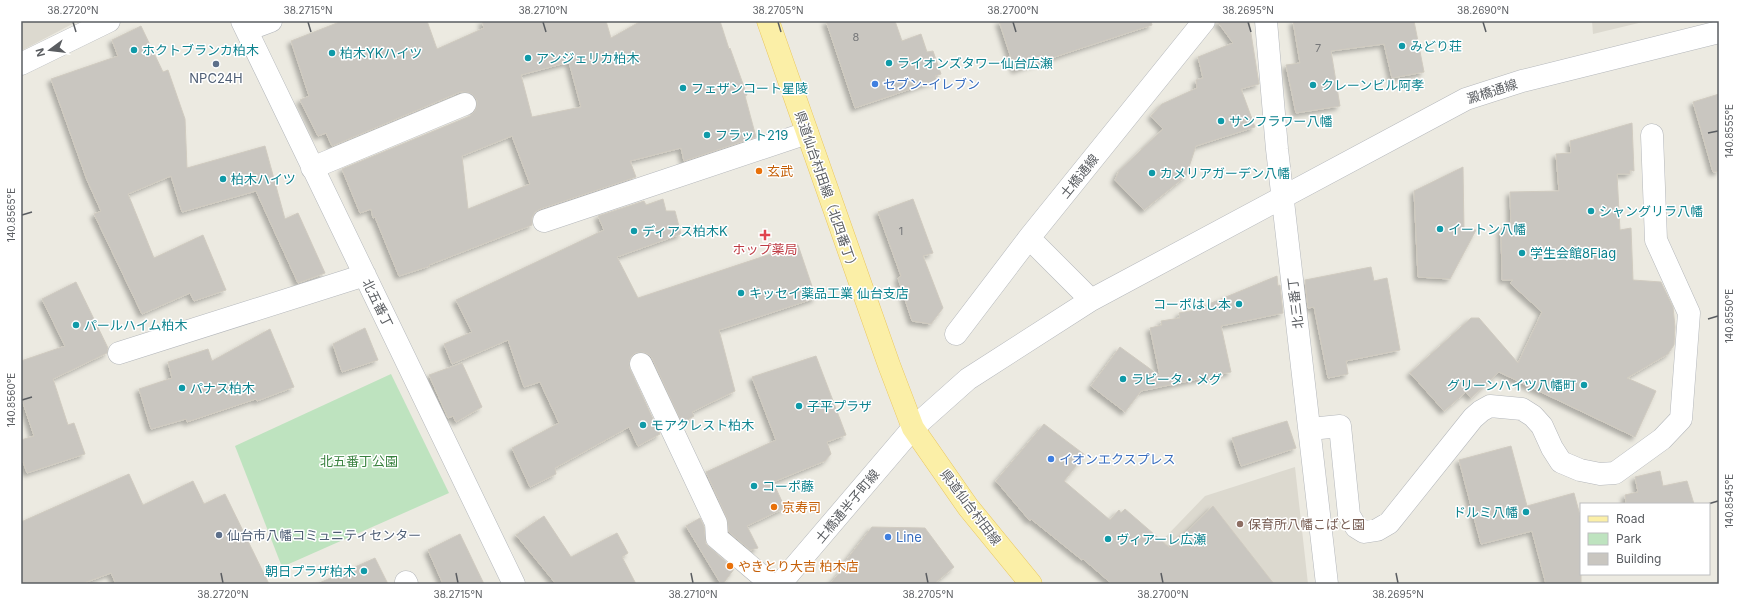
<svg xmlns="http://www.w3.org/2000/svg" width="1740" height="605" font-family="Inter,'Noto Sans JP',sans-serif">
	<defs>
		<filter id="shadow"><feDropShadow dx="-3.5" dy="3.5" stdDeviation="2" flood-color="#0004"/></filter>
	</defs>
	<rect width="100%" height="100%" fill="#eceae1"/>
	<!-- education -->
	<path fill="#dcd9cf" d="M21,21H78L21,51Z
		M1592,21H1647L1593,34Z
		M1295,467L1308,584H1179L1152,551L1205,496Z"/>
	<!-- green -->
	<path fill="#bee3bf" d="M391,374L449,493L282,567L235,446Z"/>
	<!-- building -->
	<path fill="#c9c6c0" stroke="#d0cbc0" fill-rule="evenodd" filter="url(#shadow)" d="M342,21H427L437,49L484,28L482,21H606L611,38L641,21H720L729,49L730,48L747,95L745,96L756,137L684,161L681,148L630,161L636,177L540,209L535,212L532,218V225L429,265L430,266L399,276L375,217L373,218L371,209L360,213L342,169L470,116L475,111L477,105V100L472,94L466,92H460L332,146L326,133L318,136L300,100L309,96L291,41ZM569,62L581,107L532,117L521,75ZM512,136L530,184L468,209L462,156Z
		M826,21H895L902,41L921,34L927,52L933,51L941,74L935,76L937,80L855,108Z
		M999,21H1151L1152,25L1015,70Z
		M1217,21H1249L1259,84L1241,89L1255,127L1196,146L1186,176L1144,210L1115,180L1119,171L1163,129L1151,116L1162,104L1197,88L1196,80L1203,78L1198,57L1233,43Z
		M1293,21H1414L1424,72L1392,78L1384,44L1331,51L1340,106L1296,113L1286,65L1300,63Z
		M141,26L163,72L168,70L185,119L187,168L265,146L285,219L298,213L325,273L298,283L256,191L182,212L171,176L128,194L154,258L203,235L226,290L194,301L190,293L142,314L94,214L101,211L87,180L51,79L118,56L112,40Z
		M1719,94V171L1713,172L1693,102Z
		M1632,123L1634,171L1630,170V174H1617L1620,230L1631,228L1633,280L1661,282L1673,307L1675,327L1674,345L1668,354L1627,378L1656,391L1635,437L1499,372L1471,398L1466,392L1444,411L1410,373L1471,318H1479L1518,363L1542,312L1510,283L1513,280H1502L1501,228H1511L1510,192L1559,191L1556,154L1571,153L1570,141Z
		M1463,167L1464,230H1476L1450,279L1418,277L1414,191Z
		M663,199L666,211H675L681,234L617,257L638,298L798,245L816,298L719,330L735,391L692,412L694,416L682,423L652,358L648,354L642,352L635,353L631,357L629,363L630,369L660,434L638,446L629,427L555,468L556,474L530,487L512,448L559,423L540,382L524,387L508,340L452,364L444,344L472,332L456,300L604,230L598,216L644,201L646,205Z
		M913,199L933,253L923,256L943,308L931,324L912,321L898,278L901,276L878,212Z
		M1371,267L1374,281L1387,278L1400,350L1346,361L1348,374L1328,378L1314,307L1308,308L1305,280Z
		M1277,276L1278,286L1280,285L1283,313L1221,326L1231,372L1141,391L1125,412L1091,386L1120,347L1160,376L1150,328L1162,325L1161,321L1180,318L1179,313L1200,309L1199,308Z
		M76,282L108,348L107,353L53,379L68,425L74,423L85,454L27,473L21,456V440L34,436L21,397V361L65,346L42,299Z
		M365,328L378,360L342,372L333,344Z
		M270,329L294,387L257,401L256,399L187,422L186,419L151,429L139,389L172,378L168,362L208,349L212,361Z
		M816,356L846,435L827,442L831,454L825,461L773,482L785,508L747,526L758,548L750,550L729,532L727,518L706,472L776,440L752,377Z
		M462,363L482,407L456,422L453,416L448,418L429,375Z
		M1287,421L1296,448L1241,466L1232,438Z
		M1044,424L1085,455L1064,481L1110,520L1119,510L1121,513L1125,509L1170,548L1213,506L1274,584H1112L1083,559L1082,560L1031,519L1030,521L996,481Z
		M1511,446L1527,506L1574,493L1581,519V584H1546L1532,531L1481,544L1459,460Z
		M1660,471L1663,486L1687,481L1694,504H1626L1625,495L1638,492L1635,477Z
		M129,474L143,505L193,481L204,504L225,494L269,584H116L111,573L81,584H21V522Z
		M544,516L571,557L617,533L628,553L622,557L636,584H556L516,535Z
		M700,518L704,526L706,544L734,569L723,584H721L686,526Z
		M872,527L925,528L954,567L934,584H830L846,565L844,563Z
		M460,534L484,584H443L428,550Z
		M375,558L388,584H317Z"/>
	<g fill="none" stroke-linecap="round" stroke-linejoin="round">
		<!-- minor casing -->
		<g stroke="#b4b7bb" stroke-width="23">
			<path id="minor" d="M242,21L514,584
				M1266,21L1277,149L1327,584
				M247,30L271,21
				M21,64L109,21
				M312,168L465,104
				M544,221L807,133
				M1029,238L1091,300
				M956,334L1029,238L1204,21
				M119,353L365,275
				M641,364L716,523L717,538L771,584
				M1310,429L1340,426L1349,515L1356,527L1364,532L1377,530L1389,523L1473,418L1481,411L1490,406L1522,409L1533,416L1542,426L1552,448L1561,462L1580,470L1600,474L1615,473L1662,439L1681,419L1689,313L1656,240L1652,135
				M406,582L407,584
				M780,584L913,428L968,379L1091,300L1466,99L1522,81L1719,32"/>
		</g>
		<!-- major casing -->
		<g stroke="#eac65c" stroke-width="23">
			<path id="major" d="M768,21L889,365L913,428L968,507L1031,584"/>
		</g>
		<!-- minor -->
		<use href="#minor" stroke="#fff" stroke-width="22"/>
		<!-- major -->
		<use href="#major" stroke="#fbefa7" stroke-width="22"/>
	</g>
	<!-- ticks -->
	<path fill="none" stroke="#5a5d61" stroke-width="1.5" d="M73,22L76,32M308,22L311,32M543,22L546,32M778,22L781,32M1013,22L1016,32M1248,22L1251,32M1483,22L1486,32M1708,133L1718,131M22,215L32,212M1708,319L1718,316M22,400L32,397M1708,504L1718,501M221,573L223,583M456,573L458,583M691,573L693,583M926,573L928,583M1161,573L1163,583M1396,573L1398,583"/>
	<!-- markers -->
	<g fill="#0f9aa8" stroke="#fff" stroke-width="1.5">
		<circle cx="1402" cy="46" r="4"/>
		<circle cx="134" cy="50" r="4"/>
		<circle cx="332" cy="53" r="4"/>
		<circle cx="528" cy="58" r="4"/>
		<circle cx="889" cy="63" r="4"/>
		<circle cx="1313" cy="85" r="4"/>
		<circle cx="683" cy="88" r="4"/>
		<circle cx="1221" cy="121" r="4"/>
		<circle cx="707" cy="135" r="4"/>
		<circle cx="1152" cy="173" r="4"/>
		<circle cx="223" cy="179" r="4"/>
		<circle cx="1591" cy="211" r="4"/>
		<circle cx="1440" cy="229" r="4"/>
		<circle cx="634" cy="231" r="4"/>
		<circle cx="1522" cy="253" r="4"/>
		<circle cx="741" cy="293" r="4"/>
		<circle cx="1239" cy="304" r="4"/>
		<circle cx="76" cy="325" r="4"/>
		<circle cx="1123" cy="379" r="4"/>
		<circle cx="1584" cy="385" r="4"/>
		<circle cx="182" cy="388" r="4"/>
		<circle cx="799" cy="406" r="4"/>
		<circle cx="643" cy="425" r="4"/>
		<circle cx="754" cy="486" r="4"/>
		<circle cx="1526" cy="512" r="4"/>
		<circle cx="1108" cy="539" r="4"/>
		<circle cx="364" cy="571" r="4"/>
	</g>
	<g fill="#5c6f8a" stroke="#fff" stroke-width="1.5">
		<circle cx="216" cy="64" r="4"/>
		<circle cx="219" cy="535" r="4"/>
	</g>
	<g fill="#3f7fe0" stroke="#fff" stroke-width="1.5">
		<circle cx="875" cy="84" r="4"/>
		<circle cx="1051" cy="459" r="4"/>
		<circle cx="888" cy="537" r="4"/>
	</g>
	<g fill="#e8710a" stroke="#fff" stroke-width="1.5">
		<circle cx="759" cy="171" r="4"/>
		<circle cx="774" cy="507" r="4"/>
		<circle cx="730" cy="566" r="4"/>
	</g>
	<path fill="#e0444e" stroke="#fff" stroke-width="1.5" d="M763 229h4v4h4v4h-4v4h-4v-4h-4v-4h4z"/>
	<circle fill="#8d6e63" stroke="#fff" stroke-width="1.5" cx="1240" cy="524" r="4"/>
	<g text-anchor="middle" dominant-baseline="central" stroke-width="3" stroke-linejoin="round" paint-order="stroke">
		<!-- number labels -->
		<g font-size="11" fill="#767779">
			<text x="856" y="37">8</text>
			<text x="1318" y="48">7</text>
			<text x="901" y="231">1</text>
		</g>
		<!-- culture labels -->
		<g font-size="13" fill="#0d838f" stroke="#fff" text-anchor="start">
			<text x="1410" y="46">みどり荘</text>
			<text x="142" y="50">ホクトブランカ柏木</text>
			<text x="340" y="53">柏木YKハイツ</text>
			<text x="536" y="58">アンジェリカ柏木</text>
			<text x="897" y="63">ライオンズタワー仙台広瀬</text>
			<text x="1321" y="85">クレーンビル阿孝</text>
			<text x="691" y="88">フェザンコート星陵</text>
			<text x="1229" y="121">サンフラワー八幡</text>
			<text x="715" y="135">フラット219</text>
			<text x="1160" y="173">カメリアガーデン八幡</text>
			<text x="231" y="179">柏木ハイツ</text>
			<text x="1599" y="211">シャングリラ八幡</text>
			<text x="1448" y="229">イートン八幡</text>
			<text x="642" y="231">ディアス柏木K</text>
			<text x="1530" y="253">学生会館8Flag</text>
			<text x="749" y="293">キッセイ薬品工業 仙台支店</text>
			<text x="1231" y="304" text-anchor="end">コーポはし本</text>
			<text x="84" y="325">パールハイム柏木</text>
			<text x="1131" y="379">ラビータ・メグ</text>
			<text x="1576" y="385" text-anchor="end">グリーンハイツ八幡町</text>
			<text x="190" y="388">パナス柏木</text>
			<text x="807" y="406">子平プラザ</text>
			<text x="651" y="425">モアクレスト柏木</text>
			<text x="762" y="486">コーポ藤</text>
			<text x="1518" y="512" text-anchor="end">ドルミ八幡</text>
			<text x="1116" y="539">ヴィアーレ広瀬</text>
			<text x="356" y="571" text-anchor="end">朝日プラザ柏木</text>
		</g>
		<!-- service labels -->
		<g font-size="13" fill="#4e5e75" stroke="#fff">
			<text x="216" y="78">NPC24H</text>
			<text x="227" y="535" text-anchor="start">仙台市八幡コミュニティセンター</text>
		</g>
		<!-- shop labels -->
		<g font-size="13" fill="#366cbe" stroke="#fff" text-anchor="start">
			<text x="883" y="84">セブン-イレブン</text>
			<text x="1059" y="459">イオンエクスプレス</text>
			<text x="896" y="537">Line</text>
		</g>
		<!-- street labels -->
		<g font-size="13" fill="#5a5d61" stroke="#fff">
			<text transform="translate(1492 91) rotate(-18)">澱橋通線</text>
			<text transform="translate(1079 176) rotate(-51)">土橋通線</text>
			<text transform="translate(827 191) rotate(71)">県道仙台村田線（北四番丁）</text>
			<text transform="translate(378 303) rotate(64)">北五番丁</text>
			<text transform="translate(1295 303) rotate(-97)">北三番丁</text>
			<text transform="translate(847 506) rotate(-50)">土橋通半子町線</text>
			<text transform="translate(971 507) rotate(53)">県道仙台村田線</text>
		</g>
		<!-- food labels -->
		<g font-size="13" fill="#c56008" stroke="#fff" text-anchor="start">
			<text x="767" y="171">玄武</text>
			<text x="782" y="507">京寿司</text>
			<text x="738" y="566">やきとり大吉 柏木店</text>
		</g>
		<!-- health labels -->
		<g font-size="13" fill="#be3a42" stroke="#fff">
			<text x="765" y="249">ホップ薬局</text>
		</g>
		<!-- park labels -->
		<g font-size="13" fill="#38813e" stroke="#fff">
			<text x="359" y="461">北五番丁公園</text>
		</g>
		<!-- education labels -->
		<g font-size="13" fill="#785e54" stroke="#fff" text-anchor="start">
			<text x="1248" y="524">保育所八幡こばと園</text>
		</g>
	</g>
	<!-- border -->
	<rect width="1740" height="605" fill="none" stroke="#ffffff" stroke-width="44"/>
	<!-- legend -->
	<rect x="1580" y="503" width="130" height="72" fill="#ffffff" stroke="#bdbec0"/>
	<rect x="1588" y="516" width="20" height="6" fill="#fbefa7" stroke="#bdbec0"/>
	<text x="1616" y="523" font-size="12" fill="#5a5d61">Road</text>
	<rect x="1588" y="533" width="20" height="12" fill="#bee3bf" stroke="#bdbec0"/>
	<text x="1616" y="543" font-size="12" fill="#5a5d61">Park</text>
	<rect x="1588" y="553" width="20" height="12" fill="#c9c6c0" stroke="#bdbec0"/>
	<text x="1616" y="563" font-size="12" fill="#5a5d61">Building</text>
	<!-- north arrow -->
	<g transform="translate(50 50) rotate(255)" stroke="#ffffff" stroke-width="3" paint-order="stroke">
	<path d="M0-3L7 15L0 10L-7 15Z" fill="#5a5d61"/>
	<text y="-6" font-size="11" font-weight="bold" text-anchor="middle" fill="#5a5d61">N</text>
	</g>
	<rect x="22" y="22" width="1696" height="561" fill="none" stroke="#5a5d61" stroke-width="1.5"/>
	<g font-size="10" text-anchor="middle" fill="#5a5d61">
		<text x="73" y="14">38.2720°N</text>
		<text x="308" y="14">38.2715°N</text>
		<text x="543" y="14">38.2710°N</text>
		<text x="778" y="14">38.2705°N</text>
		<text x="1013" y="14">38.2700°N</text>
		<text x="1248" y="14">38.2695°N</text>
		<text x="1483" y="14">38.2690°N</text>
		<text transform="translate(1729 131) rotate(-90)" y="4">140.8555°E</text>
		<text transform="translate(11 215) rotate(-90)" y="4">140.8565°E</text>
		<text transform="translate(1729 316) rotate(-90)" y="4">140.8550°E</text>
		<text transform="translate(11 400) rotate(-90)" y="4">140.8560°E</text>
		<text transform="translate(1729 501) rotate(-90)" y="4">140.8545°E</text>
		<text x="223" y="598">38.2720°N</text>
		<text x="458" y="598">38.2715°N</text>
		<text x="693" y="598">38.2710°N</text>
		<text x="928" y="598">38.2705°N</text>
		<text x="1163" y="598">38.2700°N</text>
		<text x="1398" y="598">38.2695°N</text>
	</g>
</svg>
